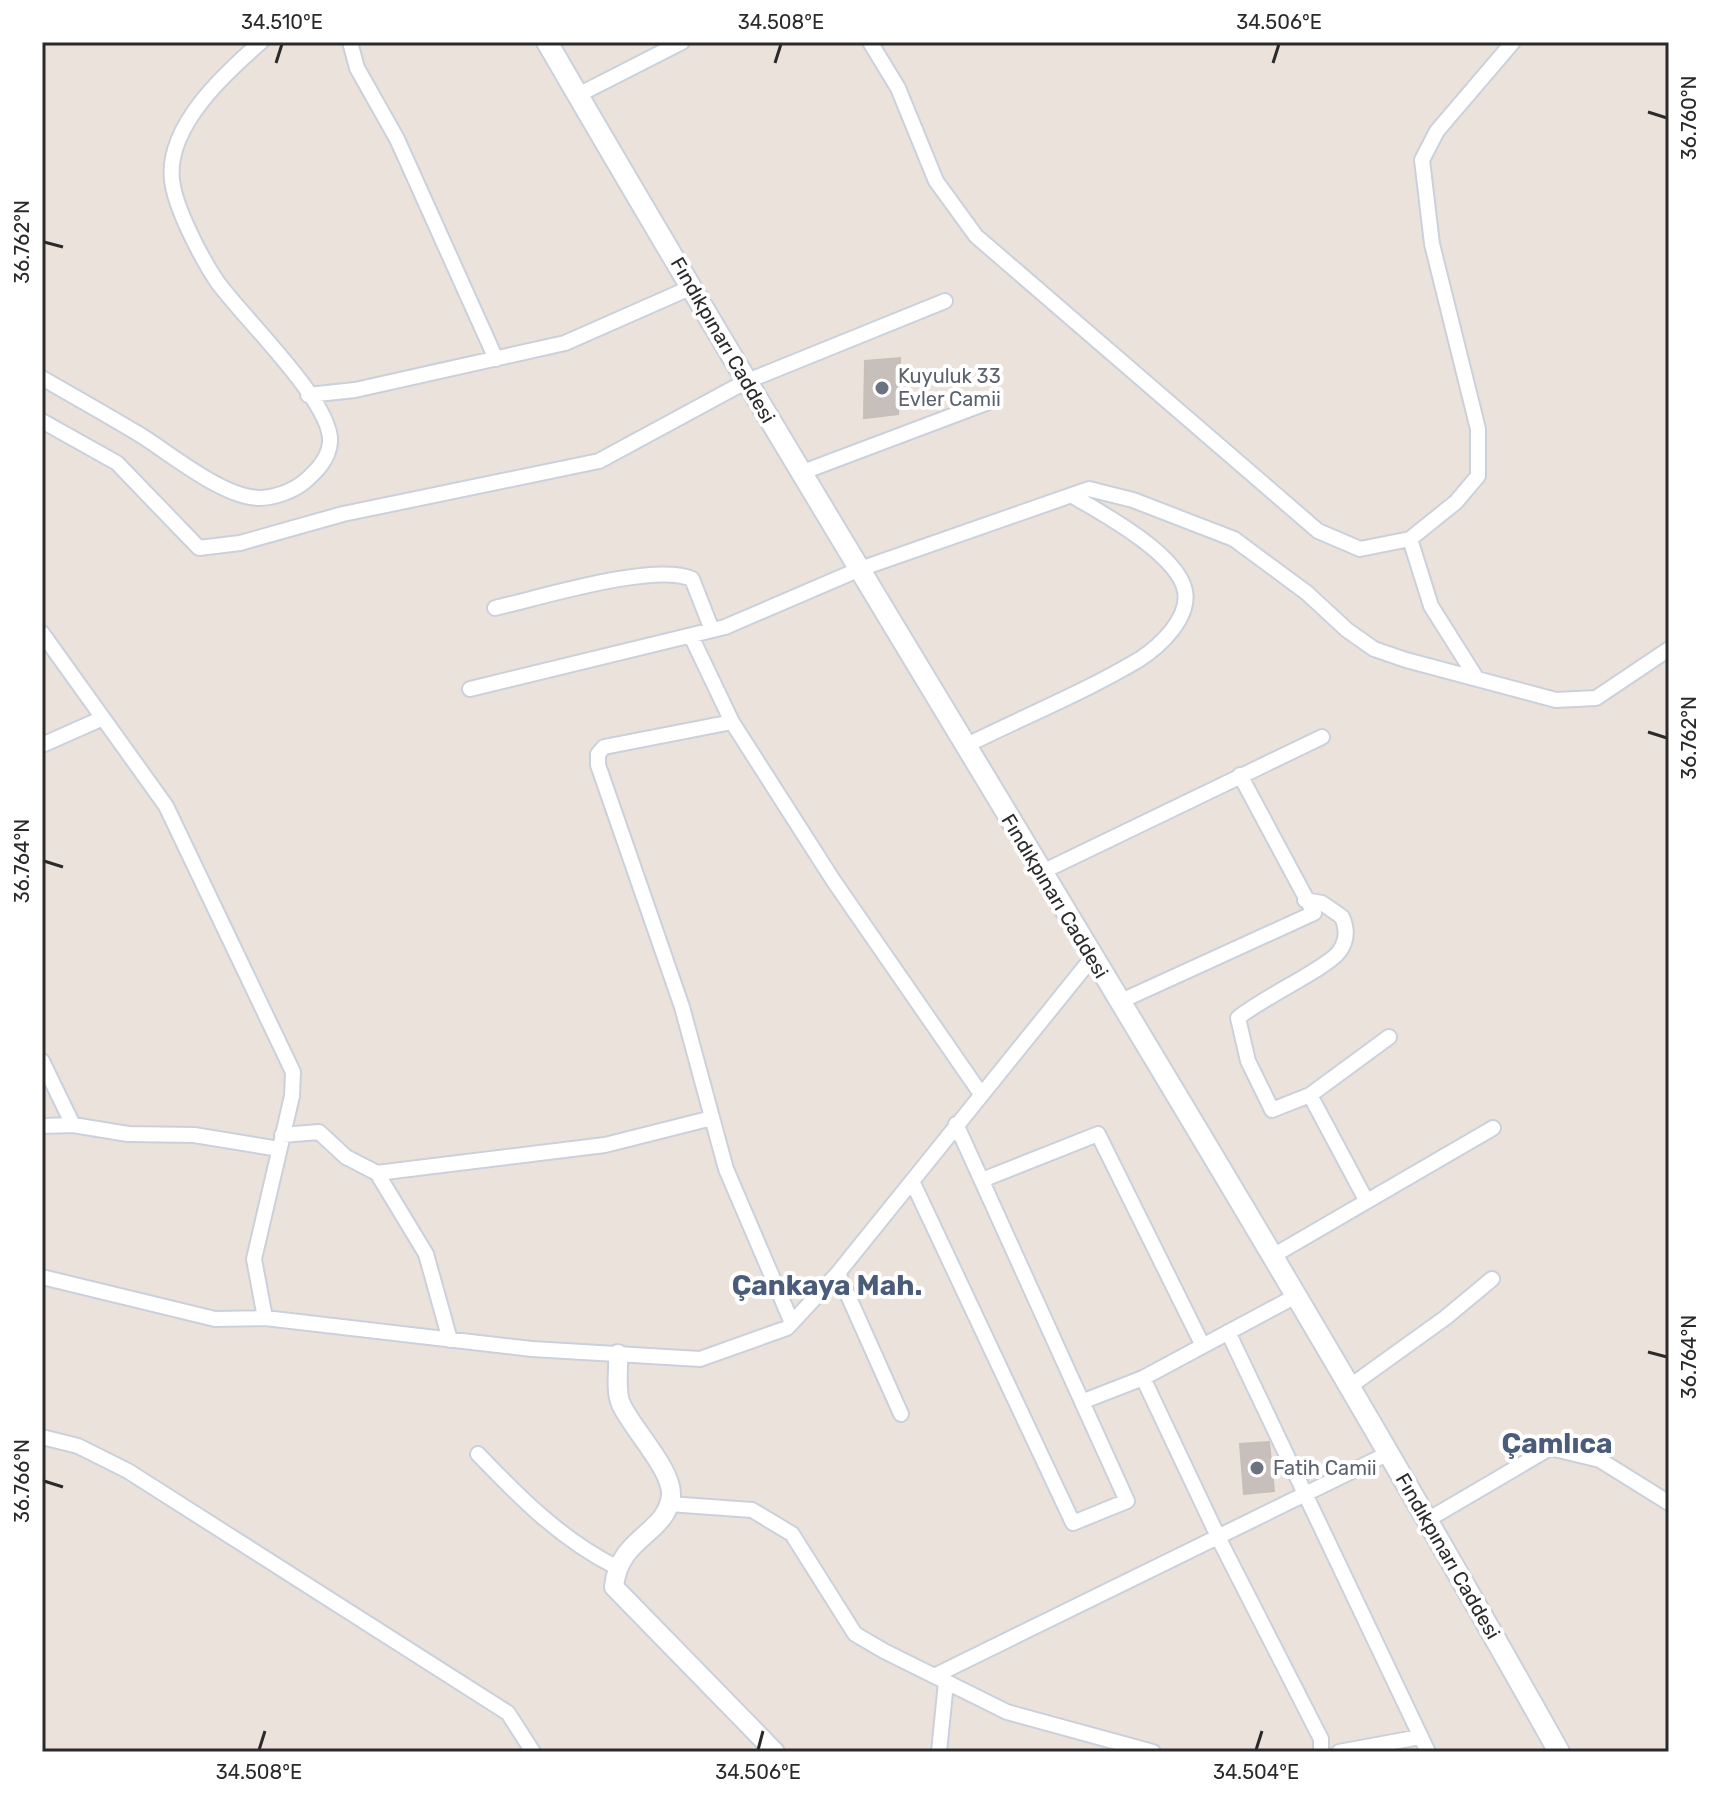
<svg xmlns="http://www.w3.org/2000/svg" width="1711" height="1794" font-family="Rubik,sans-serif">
	<rect width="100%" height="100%" fill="#ece2dc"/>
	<!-- building -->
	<path fill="#c7bfbb" stroke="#c7beb6" stroke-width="2" d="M900,358L898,414L864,418L865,361Z
		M1269,1442L1274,1491L1244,1494L1240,1444Z"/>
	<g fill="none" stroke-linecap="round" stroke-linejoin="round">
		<!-- minor casing -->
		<g stroke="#cad1db" stroke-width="18">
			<path id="minor" d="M350,42L357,68L397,139L496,359
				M870,42L898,88L936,181L976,236L1318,531L1360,549L1410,539L1456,502L1478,476V429L1432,244L1422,160L1437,131L1513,42
				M578,95L682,42
				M42,378C75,397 109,416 142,436C172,455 223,497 259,498C274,498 293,491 304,482C316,472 329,459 330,442C333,402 239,314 216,280C201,257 175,208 172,180C166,127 224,74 261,42
				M308,395L355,390L565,343L692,287
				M42,421L117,463L199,548L240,543L343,514L599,461L745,382L945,301
				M803,472L994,400
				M1410,539L1431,606L1477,679
				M495,608C539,598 654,562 692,579L712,630
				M42,633L166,806L293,1072L292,1096L254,1259L265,1318
				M691,636L732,722L833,880L981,1094
				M470,689L725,627L860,569L1089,489L1133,500L1234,539L1307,593L1347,630L1374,649L1406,660L1556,700L1596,698L1669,649
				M732,722L604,747L598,754V765L682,1007L726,1169L792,1323
				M42,745L103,718
				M965,746C1023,717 1085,692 1140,659C1160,646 1190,618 1185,591C1178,554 1102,513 1071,495
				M1040,873L1322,737
				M1305,900L1322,903L1342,917C1348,930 1347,941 1339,952C1327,968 1260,999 1238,1018L1248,1061L1272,1110L1310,1095L1389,1037
				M1119,1002L1314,913L1240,775
				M42,1061L73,1125
				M1310,1095L1366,1200
				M42,1126L73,1125L128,1134L194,1135L279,1149
				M282,1135L319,1132L346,1157L377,1173L426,1254L450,1340
				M377,1173L605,1145L712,1118
				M982,1180L1098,1134L1203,1346
				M912,1181L1073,1523L1127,1501L956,1124
				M1271,1257L1493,1128
				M838,1273L901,1414
				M42,1277L215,1319L265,1318L532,1349L700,1359L787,1328L838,1273L1092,958
				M1228,1332L1428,1752
				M1143,1378L1222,1545L1321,1739V1752
				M1349,1387L1445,1318L1492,1279
				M1084,1401L1143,1378L1294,1297
				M42,1437L78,1446L128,1471L508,1713L533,1752
				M478,1454C520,1498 562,1540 616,1567
				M669,1504L752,1510L792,1534L855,1634L884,1651L1007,1712L1153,1752
				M1429,1519L1550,1448L1600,1460L1669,1503
				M934,1676L1389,1453
				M939,1752L946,1682
				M1339,1752L1420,1737"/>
		</g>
		<!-- tertiary casing -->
		<g stroke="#cad1db" stroke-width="22">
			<path id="tertiary" d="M618,1354C619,1369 615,1391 621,1404C632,1429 673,1470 671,1496C666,1535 619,1536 614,1587L775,1752"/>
		</g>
		<!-- secondary casing -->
		<g stroke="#cad1db" stroke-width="24">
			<path id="secondary" d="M547,42C879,615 1236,1174 1559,1752"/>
		</g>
		<!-- minor -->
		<use href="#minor" stroke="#fff" stroke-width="14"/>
		<!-- tertiary -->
		<use href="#tertiary" stroke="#fff" stroke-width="18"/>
		<!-- secondary -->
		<use href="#secondary" stroke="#fff" stroke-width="20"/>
	</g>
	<!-- ticks -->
	<path fill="none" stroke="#2a2a2a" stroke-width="3" d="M276,63L282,44M775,63L781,44M1273,63L1279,44M1648,112L1667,118M44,242L63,247M1648,732L1667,738M44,861L63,867M1648,1352L1667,1357M44,1481L63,1487M259,1750L265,1731M758,1750L763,1731M1256,1750L1262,1731"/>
	<!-- markers -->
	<g fill="#6b7280" stroke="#fff" stroke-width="3">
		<circle cx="882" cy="388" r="8"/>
		<circle cx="1257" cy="1468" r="8"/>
	</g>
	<g text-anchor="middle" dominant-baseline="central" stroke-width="8" stroke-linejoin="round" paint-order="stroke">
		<!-- street labels -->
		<g font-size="20" fill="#2a2a2a" stroke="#fff">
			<text transform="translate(723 340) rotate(60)">Fındıkpınarı Caddesi</text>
			<text transform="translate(1055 896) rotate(59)">Fındıkpınarı Caddesi</text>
			<text transform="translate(1448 1556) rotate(60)">Fındıkpınarı Caddesi</text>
		</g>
		<!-- worship labels -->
		<g font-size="20" fill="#5b616d" stroke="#fff" text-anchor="start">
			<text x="898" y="376">Kuyuluk 33<tspan x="898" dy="23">Evler Camii</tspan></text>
			<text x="1273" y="1468">Fatih Camii</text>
		</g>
		<!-- district labels -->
		<g font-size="28" font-weight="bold" fill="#4b5c7a" stroke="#fff">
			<text x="827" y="1285">Çankaya Mah.</text>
			<text x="1557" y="1443">Çamlıca</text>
		</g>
	</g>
	<!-- border -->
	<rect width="1711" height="1794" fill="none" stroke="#ffffff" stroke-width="88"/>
	<rect x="44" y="44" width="1623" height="1706" fill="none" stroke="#2a2a2a" stroke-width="3"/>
	<g font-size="20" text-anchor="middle" fill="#2a2a2a">
		<text x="282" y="29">34.510°E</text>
		<text x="781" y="29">34.508°E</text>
		<text x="1279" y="29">34.506°E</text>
		<text transform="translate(1689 118) rotate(-90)" y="7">36.760°N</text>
		<text transform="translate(22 242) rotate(-90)" y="7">36.762°N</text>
		<text transform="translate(1689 738) rotate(-90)" y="7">36.762°N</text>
		<text transform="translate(22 861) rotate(-90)" y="7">36.764°N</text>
		<text transform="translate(1689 1357) rotate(-90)" y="7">36.764°N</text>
		<text transform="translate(22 1481) rotate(-90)" y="7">36.766°N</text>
		<text x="259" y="1779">34.508°E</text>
		<text x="758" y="1779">34.506°E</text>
		<text x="1256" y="1779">34.504°E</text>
	</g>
</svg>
